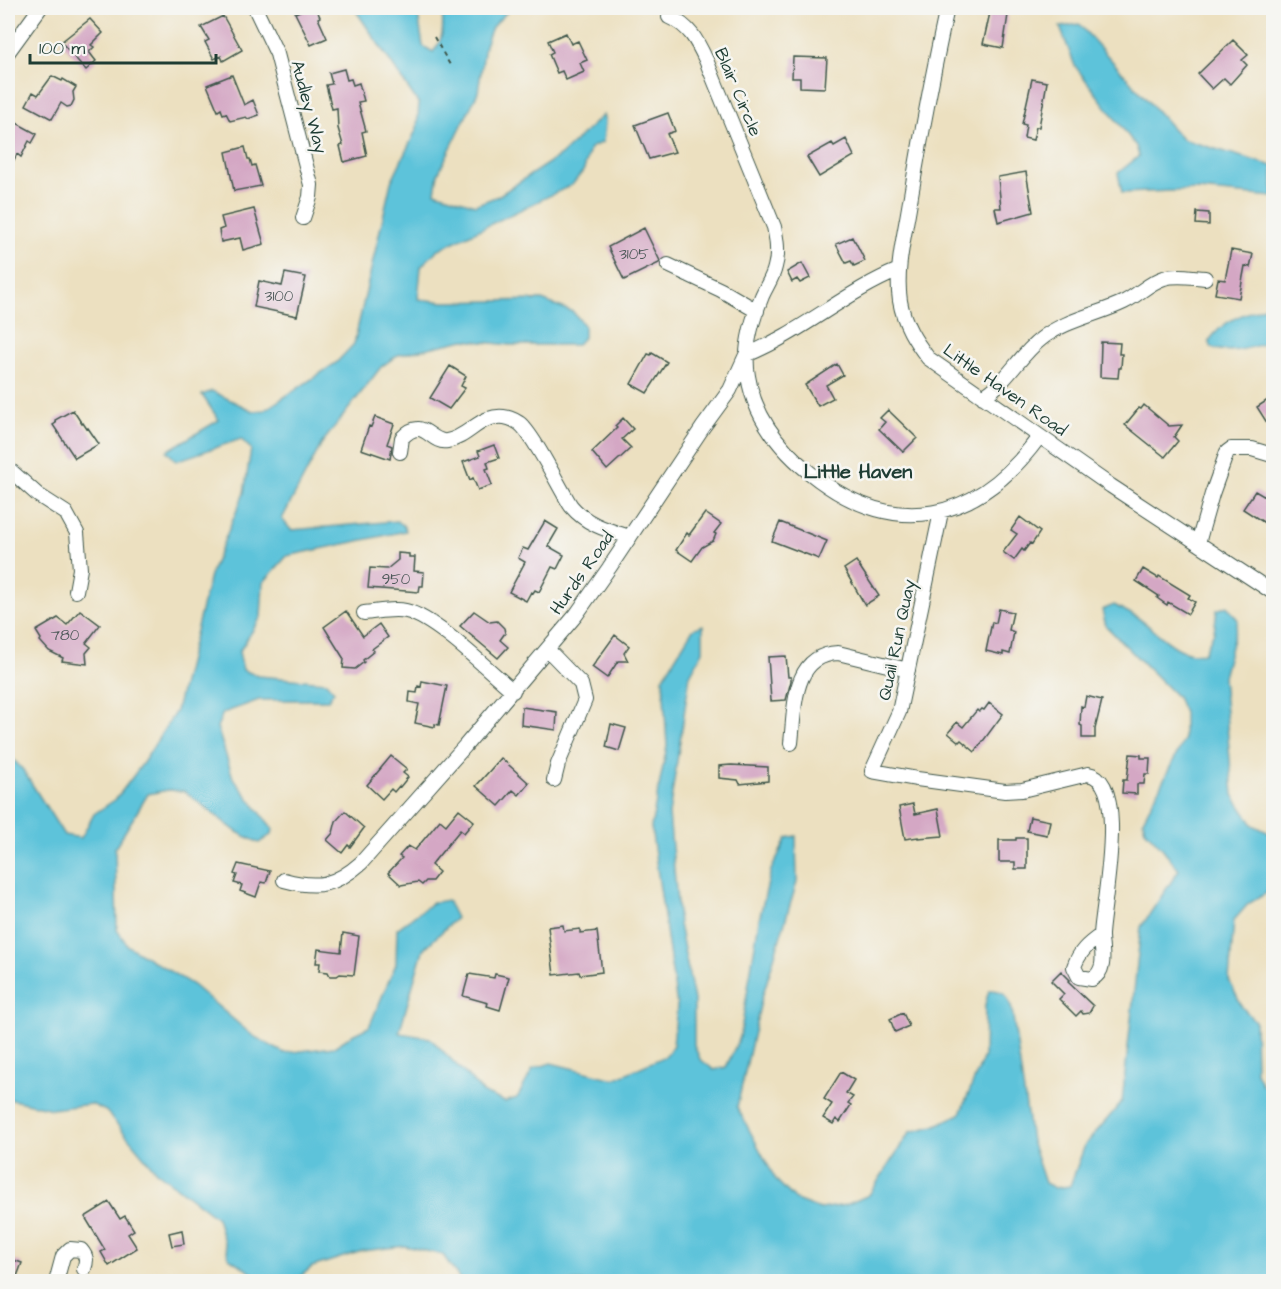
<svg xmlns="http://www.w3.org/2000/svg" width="1281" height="1289" font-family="'Architects Daughter',sans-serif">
	<rect width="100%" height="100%" fill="#f6f6f2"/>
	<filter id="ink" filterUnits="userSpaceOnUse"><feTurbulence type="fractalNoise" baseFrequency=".0167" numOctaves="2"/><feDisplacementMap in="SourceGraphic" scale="12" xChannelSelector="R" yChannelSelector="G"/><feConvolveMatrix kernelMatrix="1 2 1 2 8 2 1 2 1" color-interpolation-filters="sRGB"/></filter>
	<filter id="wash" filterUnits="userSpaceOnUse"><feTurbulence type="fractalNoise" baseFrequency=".008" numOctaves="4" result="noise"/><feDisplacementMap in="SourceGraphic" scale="24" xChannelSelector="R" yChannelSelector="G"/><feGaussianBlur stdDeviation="1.35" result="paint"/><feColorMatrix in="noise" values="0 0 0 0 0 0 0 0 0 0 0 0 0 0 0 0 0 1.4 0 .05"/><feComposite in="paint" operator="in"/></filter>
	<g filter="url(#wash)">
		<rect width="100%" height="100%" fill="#ece0c0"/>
		<!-- water -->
		<path fill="#5dc3da" stroke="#3e8087" stroke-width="1.5" d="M354,8H417L423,46L433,52C445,38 443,25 442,8H511L492,27L485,45L478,92L438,174L435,192L475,205L498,196L561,155L603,115L605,121L603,142L590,148L584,170L572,185L437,250L421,267L418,299L445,302L542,300L573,312L584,325V337L576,345H510L464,340L398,355L381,367L322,443L282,519L291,530L397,521L403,525L406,531L287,556L263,583L261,617L239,652L243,670L258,676L326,682L334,691L328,700H259L223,713L217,727L233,778L273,829L272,834L259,843L237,832L184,791L168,790L148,794L115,848L117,930L128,946L193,985L253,1036L284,1053L334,1047L354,1034L369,1027L396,964L397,929L432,903L447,900L456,918L423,950L399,1033L430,1038L484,1093L505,1102L517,1098L533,1069L551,1063L614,1079L666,1056L673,1045L677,1006L651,827L667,746L663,678L693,629L703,625V651L690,675L669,814L679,924L694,1000V1045L700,1059L714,1070L726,1067L740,1037L759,920L771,870L787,838L796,836L797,882L761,1001L737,1107L776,1180L796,1200L820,1209L846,1205L869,1195L910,1132L934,1126L960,1114L984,1056L985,1005L989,990C1006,990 1007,995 1012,1010L1031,1141L1045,1183L1055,1188L1070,1186L1085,1145L1122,1102L1141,927L1179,870L1162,848L1145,830L1143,820L1184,740V713L1177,697L1106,626L1102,610L1114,605C1121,609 1128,612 1135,616C1156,629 1177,658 1204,653L1214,632L1217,610L1227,606L1238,620L1223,677L1233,795L1253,825L1273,835V889L1248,904L1234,920L1229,980L1242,1007L1255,1021L1256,1072L1262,1085H1273V1281L462,1282L443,1255L405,1246L362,1251L312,1267L295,1281H264L229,1258L217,1218L156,1171L106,1111L91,1104L52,1109L8,1099V754L23,770L64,835L81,838L94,814L116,799L143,763L176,711L210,575L244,493L251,449L241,439L176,461L167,451L219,420L202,395L212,391L253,411L265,410L336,363L354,344L391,182L417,128L419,104Z
			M1079,24L1182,139L1273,166V197L1198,190L1122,193L1118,173L1139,156L1136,146L1075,66L1060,27Z
			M1273,304V341C1253,347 1232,355 1212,348L1209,341C1225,317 1248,313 1273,304Z"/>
		<g id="blocks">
			<!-- building -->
			<path fill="#d4a7c4" d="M307,8H316L320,17L318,18L327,38L311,45L295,13Z
				M991,8H1009L1003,48L983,44Z
				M223,16L242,50L223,61L221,56L214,59L205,42L209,40L201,27Z
				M90,19L103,33L91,45L94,47L89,52L96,61L86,70L61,42Z
				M566,33L571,44L578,41L587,60L580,63L584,72L566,80L562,71L557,73L549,54L553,52L548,41Z
				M1233,40L1248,55L1242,60L1247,65L1230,84L1224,78L1212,89L1198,74Z
				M793,57L827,58L825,88L800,87V78H792Z
				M344,69L347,80L351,79L353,85L359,83L364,101L358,102L366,131L362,132L367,156L344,162L340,146L343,145L338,128L337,108L332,109L326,85L332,84L329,73Z
				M232,75L244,105L253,100L259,115L248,119L246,117L230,121L226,113L223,114L221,109L218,111L207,85Z
				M52,76L62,81L63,79L76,87L73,92L74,100L71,106L67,107L61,103L52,119L26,105L33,92L38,95Z
				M1032,79L1047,82L1039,127H1036L1033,140L1024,138L1026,125L1022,124Z
				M668,113L675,131L667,134L675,152L649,159L635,125Z
				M13,121L37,134L32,143L29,141L21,157L17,154L8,172V130Z
				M846,139L854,156L819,177L807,157L832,143L834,146Z
				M245,147L248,159H250L252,166L255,165L261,186L234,191L226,152Z
				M1026,172L1033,212L998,222L995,208H1001L998,177Z
				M254,209L264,244L243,250L240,238L221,242L219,230L224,228L221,217Z
				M1197,212L1209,213V225L1196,224Z
				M644,228L660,261L659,263L624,280L608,247Z
				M852,237L854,241H855L865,261L854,266L851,261L846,263L836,244Z
				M1231,250L1253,254L1250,267L1245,266L1239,298L1215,294L1218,279L1225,280Z
				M802,263L810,278L800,283L797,279L792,282L787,272Z
				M285,273L306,277L297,316L254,307L259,281L282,286Z
				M1101,342L1120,343L1119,354H1122L1121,368H1119L1118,378L1100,377Z
				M652,353L667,362L647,393L631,384L648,354L651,355Z
				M837,364L843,375L826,385L833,398L818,406L805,385Z
				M450,366L466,376L461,386L465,388L449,409L430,398Z
				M1274,396V434L1257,407Z
				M1144,405L1169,426L1182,425L1174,437L1178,441L1165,457L1125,425L1139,408L1141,409Z
				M73,410L82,424L83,423L87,429L88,428L99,444L75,458L53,425L56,423L55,420Z
				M888,410L917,438L903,452L879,429L885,422L880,418Z
				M375,417L394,424L387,444L392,446L390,459L361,449L369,426L371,427Z
				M623,418L633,429L622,439L631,448L607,470L592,452L617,428L615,426Z
				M494,445L499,458L487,462L489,468L486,469L492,485L478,490L473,478L470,480L463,462L480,456L478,451Z
				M1255,491L1267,498L1265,501L1274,506V529L1243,509Z
				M705,513L721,524L714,533L716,534L713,541L702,547L692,561L676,550L687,533L689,535Z
				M1020,517L1040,532L1032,544L1030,543L1024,551L1022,549L1014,560L1003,552L1017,534L1011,530Z
				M545,521L558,529L548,546L564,555L557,569L552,567L539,592L535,590L533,593L531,592L526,601L509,592L525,562L518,558L523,548L528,550Z
				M780,522L827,541L819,559L772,541Z
				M398,553L409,554V557H415L414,571L424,572L423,586H420L419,592L368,588L370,568L387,569L398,560Z
				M856,561L879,596L865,605L844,569Z
				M1143,569L1158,578L1159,576L1190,595L1188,598L1195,602L1188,614L1168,602L1167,605L1157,598L1159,596L1136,581Z
				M999,609L1013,612L1009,630L1014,632L1010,654L1003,652V655L986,651L992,622L996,623Z
				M80,610L100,625L86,643L91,647L86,653L87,664L62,661L63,658L49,651L40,641L41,639L36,631L58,618L67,625Z
				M346,611L363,636L379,624L388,637L372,649L374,651L363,660L364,662L355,669L343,668L344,659L324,627Z
				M474,611L490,622L497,621L504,628L505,633L500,640L508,647L498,658L460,626Z
				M615,635L629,646L624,653L628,661H618L607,678L592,667Z
				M786,656L788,677H791V681L786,700L771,701L768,657Z
				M422,681L447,686L439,725L435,724V727L415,723L419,704L409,702L410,692L417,693L418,686L421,687Z
				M1086,696L1102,700L1095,729V738H1082V726L1080,725L1081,706L1084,707Z
				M989,703L1003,714L975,752L961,740L959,742L948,733L957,722L963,727L977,710L979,712L982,709L984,710Z
				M522,707L557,712L556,730L521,725Z
				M611,724L626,728L619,751L606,747Z
				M1130,754L1141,755V758H1150L1149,774H1145L1144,784H1137V794L1122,793L1123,780H1127Z
				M391,756L407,769L403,773L408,777L400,787L399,786L394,792L391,789L382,799L367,785Z
				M501,758L529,783L519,795L513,790L499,806L476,786Z
				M731,765L768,767V781L740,784L738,780L719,778V766Z
				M913,804L915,814L938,809L943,836L918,838V837L905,839L899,807Z
				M459,809L474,821L464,833L460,830L431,865L439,872L432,881H426L422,885L418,882L401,885L388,873L402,858L399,856L408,846L415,850L440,820L446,825Z
				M345,811L364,828L350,847L348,845L342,853L327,840L333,833L336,821Z
				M1030,817L1050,821L1047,835L1027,831Z
				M1016,838H1027V869H1015V862H999V840H1016Z
				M238,864L270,871L266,883L261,882L256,897L240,891L242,885L234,883L237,875L234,874Z
				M563,925L564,931L580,929V933L597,931L602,972L580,975L579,972L554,975L548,927Z
				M343,933L359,936L354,975L340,974L337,976H330L328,972L319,971L320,963H316L318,949L341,952Z
				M1061,971L1070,980L1068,982L1093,1006L1089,1013L1083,1014L1081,1011L1076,1016L1059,999L1064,994L1051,981Z
				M469,974L494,978L495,974L509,977L500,1010L487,1006L488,1003L463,996Z
				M903,1013L909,1026L895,1032L890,1019Z
				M841,1072L854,1080L846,1093L853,1097L848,1103L851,1105L840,1122L836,1119L833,1124L823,1118L832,1104L824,1099Z
				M109,1202L120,1219L125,1216L134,1230L128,1234L137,1248L109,1266L101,1252L105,1250L85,1217Z
				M182,1230L184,1244L172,1246L169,1233Z
				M8,1258L22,1263L16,1279L8,1276Z"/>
		</g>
	</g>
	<g filter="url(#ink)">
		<use href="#blocks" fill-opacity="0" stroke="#3e5549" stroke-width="1.5"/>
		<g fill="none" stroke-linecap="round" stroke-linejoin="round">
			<!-- minor casing -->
			<g stroke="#3e5549" stroke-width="16">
				<path id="minor" d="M255,8L277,54L311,185L310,197L303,218
					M947,8C933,72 921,136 910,201C905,234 895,269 900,301C904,324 915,341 928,358L1111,486L1274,593
					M669,17C690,26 697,41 706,60L774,227C777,240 779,254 775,267C773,277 766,287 762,296C752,320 743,349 748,376C754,415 779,448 810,473C895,541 977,522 1039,437
					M8,52L40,8
					M668,265L721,290L757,311
					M983,397C1007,382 1019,356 1041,339C1065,320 1097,315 1124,302C1138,295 1150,282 1164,278C1176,274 1191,277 1205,278
					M400,452L402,438C424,415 430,444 447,441C464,438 474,424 488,419C499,415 510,417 519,423C533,433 560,489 571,506C587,525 607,530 630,537
					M8,470L11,471L38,495L66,513L77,533L80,569L76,591
					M941,512L899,712L872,771L917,779L1005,791L1022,790L1088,774C1130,780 1102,906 1101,935
					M1198,543L1212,494L1227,452L1231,449H1252L1272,455
					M364,613C377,612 393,608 406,611C436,618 488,670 513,691
					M548,650L581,684L585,700L558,764L554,780
					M791,743C795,708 792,655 838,653L908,670
					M284,880C317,889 335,886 361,863L465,746L576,615L609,568L703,427L730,390L746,355C801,333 845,292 899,270
					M1101,935C1101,950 1108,970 1092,979L1079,977L1074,967C1079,952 1088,944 1101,935Z
					M56,1282L63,1256L70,1249L81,1250C87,1257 87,1261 84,1269"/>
			</g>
			<!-- path -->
			<path stroke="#3e5549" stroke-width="2" stroke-dasharray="4.5 4.5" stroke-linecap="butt" d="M434,37L450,65"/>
			<!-- minor -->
			<use href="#minor" stroke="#fff" stroke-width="14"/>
		</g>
	</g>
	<g text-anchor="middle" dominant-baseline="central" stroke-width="5" stroke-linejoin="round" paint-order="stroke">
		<!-- number labels -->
		<g font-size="15" fill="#4c5858">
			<text x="634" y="254">3105</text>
			<text x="279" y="296">3100</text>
			<text x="396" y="579">950</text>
			<text x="65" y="635">780</text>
		</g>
		<!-- street labels -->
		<g font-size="18" fill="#1f3d34" stroke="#f6f6f2">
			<text transform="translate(738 92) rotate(67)">Blair Circle</text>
			<text transform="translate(309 107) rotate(75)">Audley Way</text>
			<text transform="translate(1005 390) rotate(35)">Little Haven Road</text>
			<text transform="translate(582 573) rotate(-55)">Hurds Road</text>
			<text transform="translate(897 640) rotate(-78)">Quail Run Quay</text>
		</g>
		<!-- neighbourhood labels -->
		<g font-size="20" font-weight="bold" fill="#1f3d34" stroke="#f6f6f2">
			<text x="858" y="472">Little Haven</text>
		</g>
	</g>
	<!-- margin -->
	<rect width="1281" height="1289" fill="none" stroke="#f6f6f2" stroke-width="30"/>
	<!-- scale -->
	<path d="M30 54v9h186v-9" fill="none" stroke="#1f3d34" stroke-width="3"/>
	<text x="39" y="54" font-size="18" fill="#1f3d34" stroke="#f6f6f2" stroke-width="4.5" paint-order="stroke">100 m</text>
</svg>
